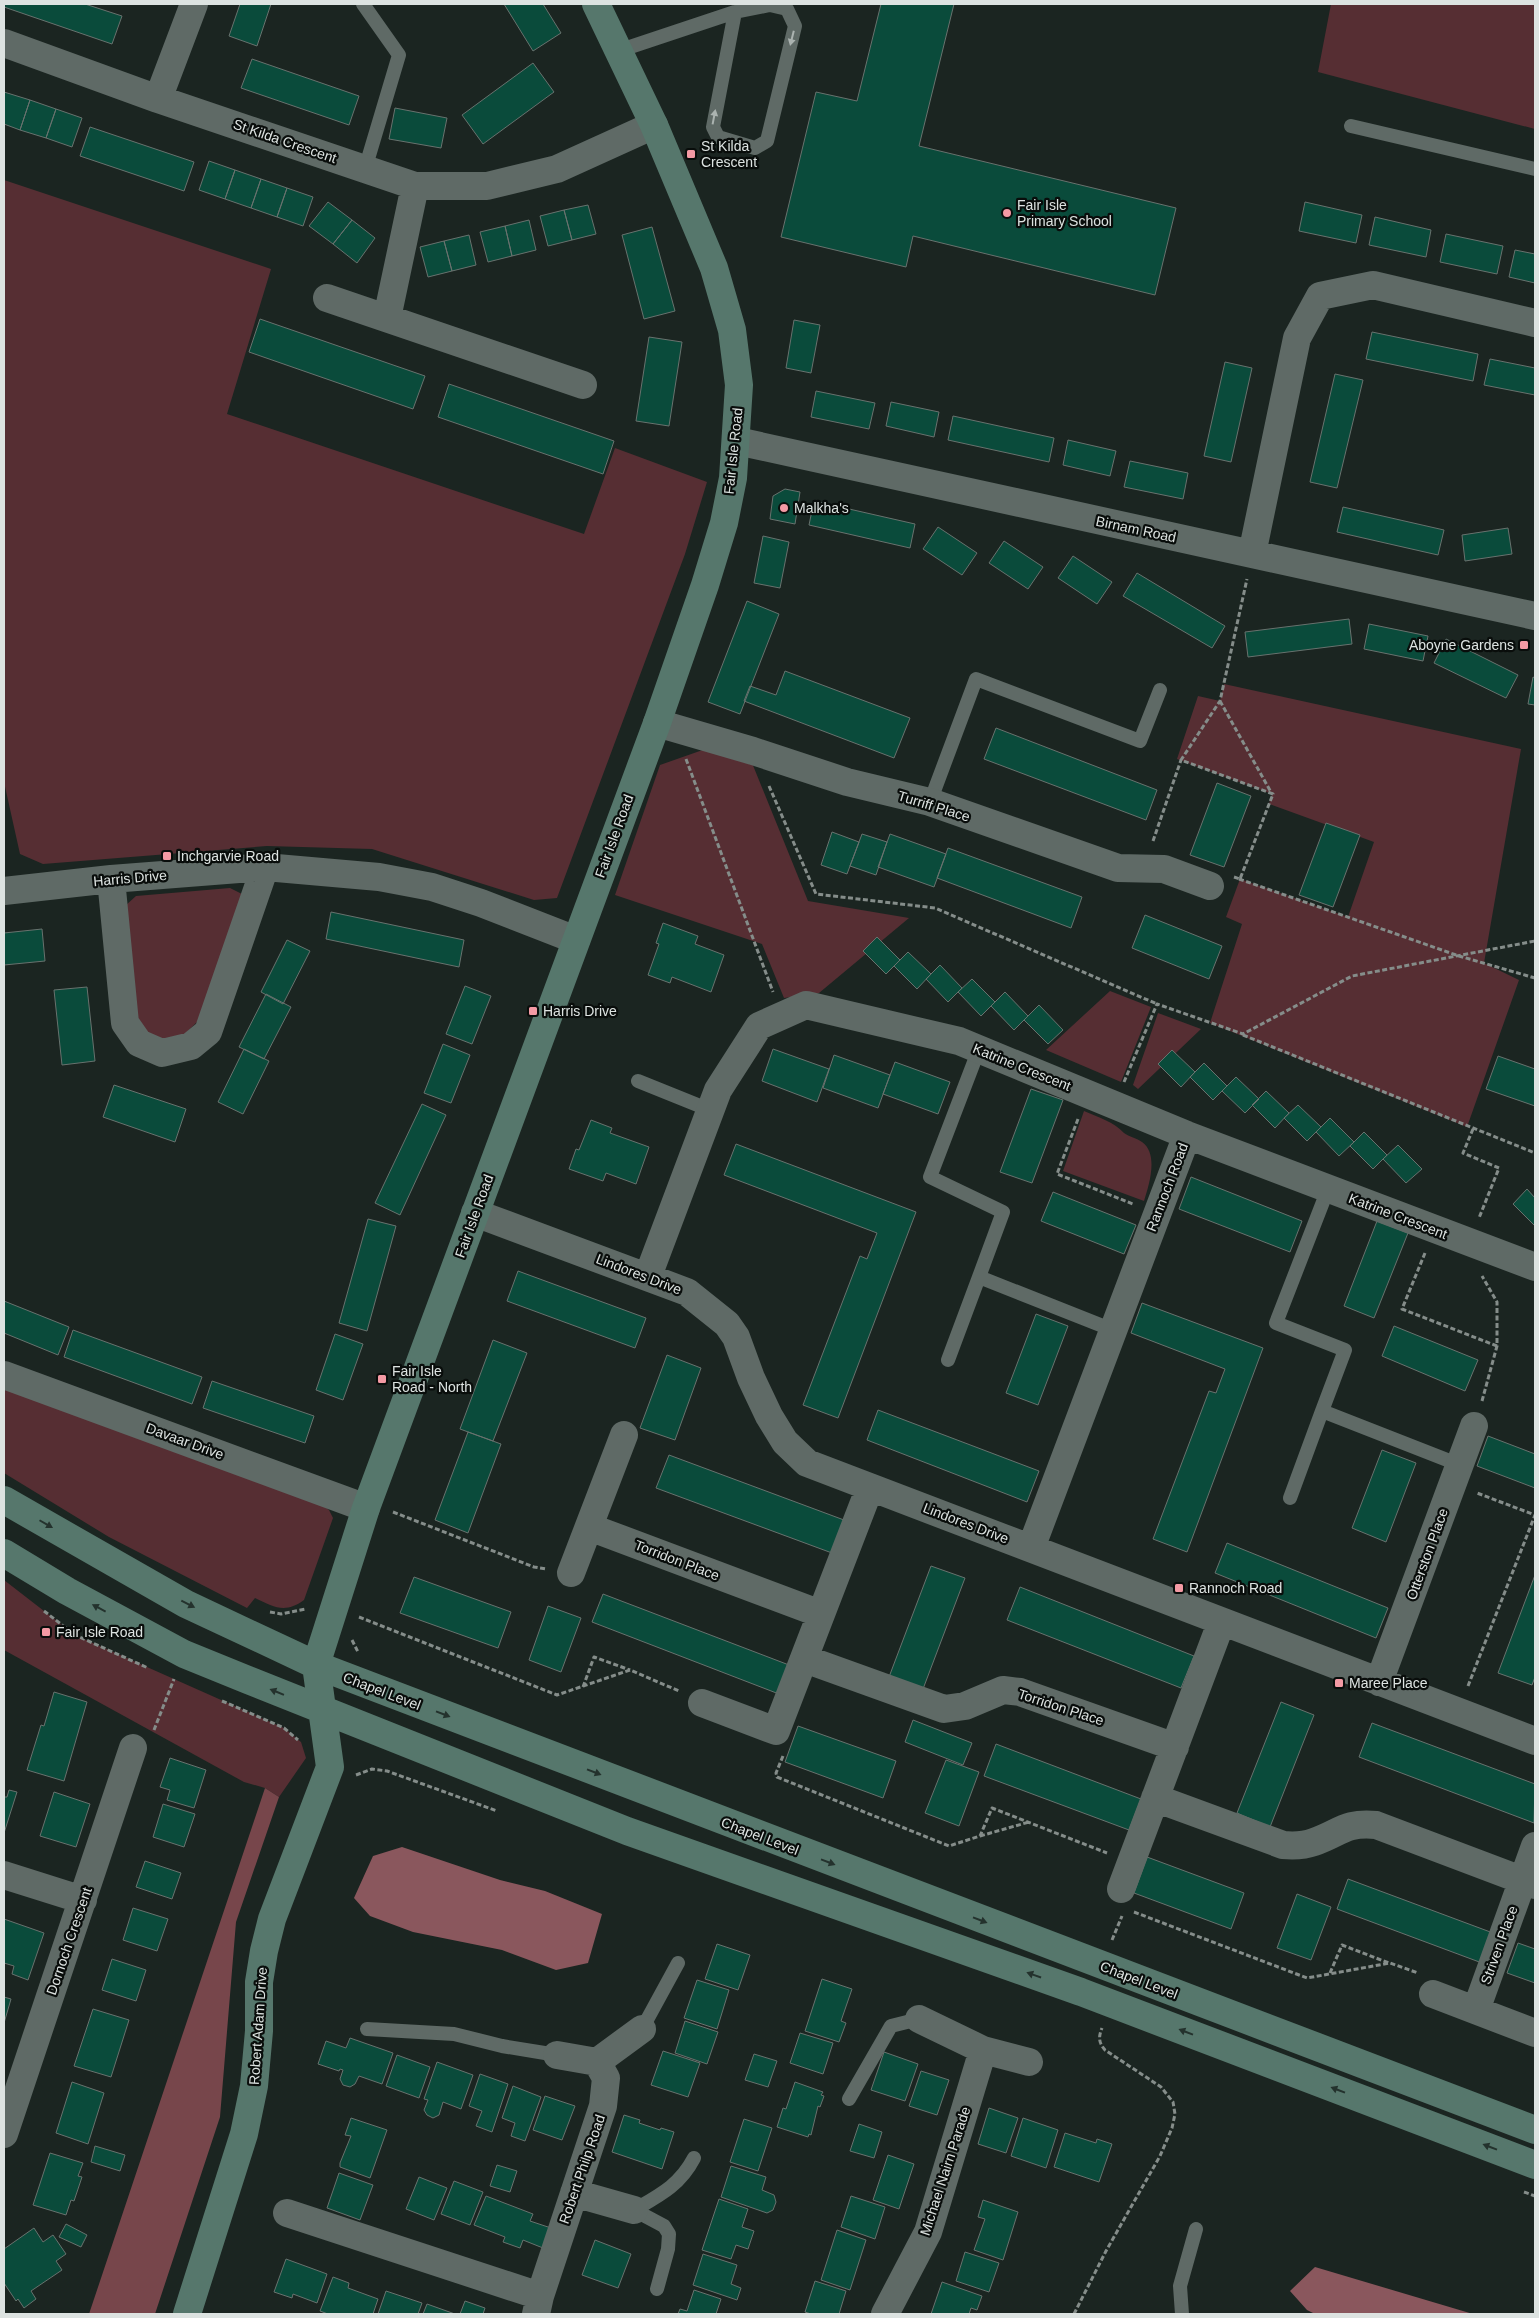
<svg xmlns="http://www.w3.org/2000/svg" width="1539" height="2318" font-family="Arial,sans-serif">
	<rect width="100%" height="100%" fill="#1b2521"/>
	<!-- green -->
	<path fill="#562e33" d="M1331,4H1535V129L1318,72Z
		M4,180L271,269L227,414L584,534L615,448L707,482L685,554L557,898L534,900L372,849L267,846L43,864L20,854L4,782Z
		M1224,684L1521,749L1484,963L1519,980L1467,1127L1210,1023L1242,924L1226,917L1240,879L1348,917L1374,842L1269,804L1272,794L1177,759L1198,696L1220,701Z
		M714,746L750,758L808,901L909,918L819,993L784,998L762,944L615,895L660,765Z
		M230,888L244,895L199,1020L183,1036L160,1040L149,1035L136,1015L125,906L136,896Z
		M1110,991L1151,1007L1121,1082L1046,1050Z
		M1158,1013L1201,1029L1138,1089L1133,1085Z
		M1084,1111C1098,1117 1114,1122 1124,1133C1129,1137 1137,1138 1142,1142C1159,1154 1149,1185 1144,1201L1063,1171Z
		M4,1387L319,1502L329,1510L333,1518L304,1600C285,1614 274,1607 255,1598L247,1608L109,1537L4,1473Z
		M4,1580L75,1635L284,1728L301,1742L306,1758L279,1797L265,1788L244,1782L4,1650Z"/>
	<!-- forest -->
	<path fill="#77464b" d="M265,1788L279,1797L236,1922L220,2117L155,2314H89Z"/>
	<!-- water -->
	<path fill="#8a575d" d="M402,1847L500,1880L545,1891L602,1914L588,1963L556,1970L502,1950L413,1932L370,1916L354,1898L373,1856Z
		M1315,2267L1473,2314H1315L1307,2310L1290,2291Z"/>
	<!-- building -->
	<path fill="#0a4b3b" stroke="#68726e" d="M4,4H85L122,16L112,44L4,7Z
		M240,4H271L257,46L229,36Z
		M504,4H543L561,33L533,51Z
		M881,4H954L919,146L1176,208L1155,295L913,236L906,267L781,237L816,92L857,101Z
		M252,59L359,96L349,125L241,88Z
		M533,63L554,92L483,144L462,115Z
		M4,92L30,100L20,130L4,124Z
		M30,100L56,109L46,138L20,130Z
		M395,108L447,118L441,148L389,139Z
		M56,109L82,118L72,147L46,138Z
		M90,127L194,162L184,191L80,156Z
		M209,161L235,170L225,199L199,190Z
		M235,170L261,179L251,208L225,199Z
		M261,179L287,188L277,217L251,208Z
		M287,188L313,197L303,226L277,217Z
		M328,202L352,220L333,244L309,226Z
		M1305,202L1362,215L1356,243L1299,231Z
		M588,205L596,234L572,240L564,210Z
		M564,210L572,240L548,246L540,216Z
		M1375,217L1431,230L1426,257L1369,245Z
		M352,220L375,238L357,263L333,244Z
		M529,220L536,250L512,256L505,226Z
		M505,226L512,256L488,262L480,232Z
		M652,227L675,311L644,319L622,235Z
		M1446,234L1503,246L1497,274L1440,262Z
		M469,235L476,265L452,271L444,241Z
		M444,241L452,271L428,277L420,247Z
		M1515,250L1535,254V283L1509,277Z
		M260,319L425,376L413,409L249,352Z
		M794,320L820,325L811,373L786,368Z
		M1372,332L1478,354L1473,381L1366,359Z
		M649,337L682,342L669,426L636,421Z
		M1490,359L1535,368V395L1484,385Z
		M1225,362L1252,368L1231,462L1204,456Z
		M1335,374L1363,380L1337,488L1310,482Z
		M449,384L614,441L603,474L438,417Z
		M816,391L875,403L869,429L811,417Z
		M891,402L939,412L934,437L886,426Z
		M953,416L1054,438L1049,462L948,440Z
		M1068,440L1116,451L1110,476L1063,465Z
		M1130,461L1188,473L1183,499L1124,487Z
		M785,489L800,492L795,524L770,519L773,496Z
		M814,501L915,524L910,548L809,525Z
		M1343,507L1444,530L1438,555L1337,532Z
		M938,527L977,553L962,575L923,549Z
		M1508,528L1512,554L1465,561L1462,535Z
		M763,536L789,542L780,588L754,583Z
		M1004,541L1043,567L1028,589L989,563Z
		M1073,556L1112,582L1097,604L1058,578Z
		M1137,573L1225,626L1212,648L1123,596Z
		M747,601L779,614L740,714L708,702Z
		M1349,619L1352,644L1248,657L1245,632Z
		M1369,624L1428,636L1423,661L1364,649Z
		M1446,639L1518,675L1506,698L1434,663Z
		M785,671L910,718L894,758L744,701L750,686L776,695Z
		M1533,677L1535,678V705L1528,704Z
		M996,728L1157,790L1146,820L984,759Z
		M1217,783L1251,796L1224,867L1190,855Z
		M1326,823L1360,835L1333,907L1299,895Z
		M832,832L859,842L847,874L821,865Z
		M862,834L887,842L876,875L850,866Z
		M890,834L946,854L934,887L878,867Z
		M948,848L1082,897L1071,928L937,878Z
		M331,912L464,940L459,967L326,939Z
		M1145,915L1222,946L1209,979L1132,948Z
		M663,923L698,936L695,944L724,955L711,992L672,977L670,983L648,975L659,944L656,943Z
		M42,929L45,961L4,965V933Z
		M877,937L900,960L886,974L863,951Z
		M287,940L310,951L283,1004L261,992Z
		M908,952L931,974L917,989L894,966Z
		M940,965L962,988L948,1002L926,979Z
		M972,979L995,1002L981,1016L958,992Z
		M465,986L491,996L472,1044L446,1034Z
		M87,987L95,1061L62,1065L54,990Z
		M1005,992L1028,1016L1014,1030L991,1006Z
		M266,994L291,1007L264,1059L239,1047Z
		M1039,1005L1063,1030L1048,1044L1024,1020Z
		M443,1044L470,1055L451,1103L424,1093Z
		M244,1049L269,1061L243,1114L218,1102Z
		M773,1049L829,1069L817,1102L762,1081Z
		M1172,1050L1195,1072L1181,1087L1158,1064Z
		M834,1055L890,1075L878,1108L823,1088Z
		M1498,1056L1535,1069V1106L1486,1089Z
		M895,1062L950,1082L938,1114L883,1094Z
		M1204,1063L1227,1086L1213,1100L1190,1077Z
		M1236,1077L1259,1099L1245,1113L1222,1091Z
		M114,1085L186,1109L175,1142L103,1117Z
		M1031,1089L1063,1100L1032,1183L1000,1172Z
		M1266,1091L1289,1113L1275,1128L1252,1105Z
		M422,1104L446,1115L400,1215L375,1203Z
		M1298,1105L1321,1127L1307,1141L1284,1118Z
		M1330,1118L1354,1142L1339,1156L1316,1132Z
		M591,1120L612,1128L610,1133L649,1147L636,1184L606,1173L603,1181L569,1169L576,1149L579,1150Z
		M1364,1132L1387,1155L1373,1169L1350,1146Z
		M736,1144L916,1212L838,1418L803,1405L860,1256L867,1259L877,1233L724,1175Z
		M1398,1145L1422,1169L1406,1183L1383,1159Z
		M1191,1177L1302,1221L1290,1252L1179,1209Z
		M1527,1189L1535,1198V1226L1513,1204Z
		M1053,1192L1136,1225L1124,1254L1041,1221Z
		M368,1219L396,1226L367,1331L339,1323Z
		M1377,1221L1408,1233L1374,1318L1344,1306Z
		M518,1271L646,1318L635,1348L507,1301Z
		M4,1301L69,1327L58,1355L4,1333Z
		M1142,1303L1263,1348L1187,1552L1153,1539L1209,1391L1216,1393L1225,1369L1131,1333Z
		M1036,1314L1068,1326L1038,1405L1006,1393Z
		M1394,1326L1478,1360L1465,1391L1382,1356Z
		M73,1330L202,1377L192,1404L64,1357Z
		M335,1334L363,1344L343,1400L316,1390Z
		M493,1340L527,1353L493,1441L460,1429Z
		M667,1355L701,1368L675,1440L640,1428Z
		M212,1381L314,1416L305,1443L203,1408Z
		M878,1410L1039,1471L1027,1502L867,1440Z
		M468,1432L501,1444L468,1533L435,1520Z
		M1488,1436L1535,1454V1488L1477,1466Z
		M1382,1450L1416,1463L1386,1542L1352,1528Z
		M669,1455L844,1520L832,1553L656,1488Z
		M1227,1543L1388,1608L1376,1638L1215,1573Z
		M931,1566L965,1578L923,1689L889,1677Z
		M1535,1575V1677L1532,1685L1498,1673Z
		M414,1577L511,1612L498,1648L400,1613Z
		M1020,1587L1194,1656L1181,1688L1007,1620Z
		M603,1594L789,1665L779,1694L592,1622Z
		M548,1606L581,1618L561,1672L529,1660Z
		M54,1692L87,1702L64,1781L27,1770L41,1725L44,1726Z
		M1281,1702L1314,1715L1270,1827L1237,1813Z
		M913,1720L972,1743L963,1765L905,1742Z
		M1372,1723L1535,1784L1534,1823L1359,1757Z
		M798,1726L896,1761L883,1798L785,1762Z
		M996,1744L1141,1799L1129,1830L984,1776Z
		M170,1758L206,1770L194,1808L167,1800L170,1790L160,1787Z
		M946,1760L979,1772L959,1826L925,1813Z
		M9,1790L17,1792L4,1833V1797H7Z
		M54,1792L90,1804L76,1847L40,1836Z
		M163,1804L195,1814L184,1847L153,1837Z
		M1147,1857L1244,1893L1231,1929L1134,1893Z
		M145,1861L181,1873L172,1899L136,1887Z
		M1348,1879L1493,1933L1482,1963L1337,1909Z
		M1297,1894L1331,1907L1311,1960L1277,1948Z
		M133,1908L168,1919L157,1951L123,1940Z
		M4,1919L44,1933L28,1980L12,1974L14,1966L4,1963Z
		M1518,1943L1535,1949V1983L1507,1973Z
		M717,1944L750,1955L738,1990L705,1979Z
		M112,1959L146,1970L136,2001L102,1990Z
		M822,1979L852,1989L841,2021L846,2023L839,2042L805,2031Z
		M697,1980L729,1990L717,2029L684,2018Z
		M4,1997L11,1999L4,2023Z
		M93,2009L129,2020L111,2077L74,2066Z
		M685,2021L718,2032L707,2064L675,2053Z
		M800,2033L833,2043L823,2074L790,2063Z
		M350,2038L393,2053L382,2084L359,2076L355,2084L350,2087L343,2085L340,2079L343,2070L340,2069L339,2071L318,2064L326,2041L346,2048Z
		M663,2051L700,2063L688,2097L651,2085Z
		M884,2052L918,2064L905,2101L871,2090Z
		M754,2054L777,2061L768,2087L745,2080Z
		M397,2055L430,2067L419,2098L386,2086Z
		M437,2062L473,2075L461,2109L443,2102L439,2115L433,2118L427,2115L424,2110L428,2100L424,2099Z
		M921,2071L949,2080L937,2115L909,2106Z
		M480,2074L508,2084L492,2132L476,2126L482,2111L469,2106Z
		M72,2082L104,2093L88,2144L56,2133Z
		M795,2082L823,2092L821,2095L824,2096L820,2107L818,2106L811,2135L809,2134L808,2137L777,2127L783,2108L786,2109Z
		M513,2086L541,2097L525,2141L511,2136L515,2123L502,2118Z
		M545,2096L575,2106L562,2140L533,2130Z
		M989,2108L1018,2118L1006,2153L978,2144Z
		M624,2115L640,2120L639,2123L660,2130L661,2128L674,2132L662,2169L612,2152Z
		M351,2118L387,2130L370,2178L340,2167V2163L351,2136L345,2135Z
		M1023,2118L1058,2130L1046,2168L1011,2156Z
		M744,2119L772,2128L758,2171L730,2162Z
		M859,2124L882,2132L874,2158L850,2151Z
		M1065,2133L1096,2143L1097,2139L1112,2144L1099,2182L1054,2167Z
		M95,2146L125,2155L120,2171L91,2162Z
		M50,2153L83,2163L78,2176L82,2177L74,2201L71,2200L66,2215L33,2205Z
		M888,2155L914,2164L899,2209L873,2200Z
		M497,2165L517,2171L510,2192L490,2186Z
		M731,2166L766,2177L762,2190L774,2195L776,2202L773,2210L767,2213L721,2197Z
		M339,2173L373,2185L360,2220L327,2208Z
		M419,2177L447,2188L434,2220L406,2209Z
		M454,2181L483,2192L470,2225L441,2214Z
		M486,2196L533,2214L530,2221L551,2228L543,2248L523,2240L520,2248L503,2242L505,2237L474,2225Z
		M851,2196L885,2207L875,2239L841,2227Z
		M719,2199L748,2209L742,2227L754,2231L748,2249L736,2245L731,2259L702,2250Z
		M983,2200L1018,2212L1003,2260L974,2250L985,2219L978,2217Z
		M66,2224L87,2235L81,2247L59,2237Z
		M34,2228L43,2242L53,2235L66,2254L56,2261L62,2270L31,2291L36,2299L24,2308L18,2299L16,2301L4,2283V2249Z
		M837,2230L866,2240L850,2290L821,2280Z
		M595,2240L631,2254L618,2288L582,2275Z
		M965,2252L999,2263L989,2292L956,2281Z
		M703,2254L737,2265L731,2284L741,2288L737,2300L693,2285Z
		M286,2259L327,2274L317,2303L293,2294L292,2298L274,2292Z
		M333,2277L349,2283L348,2288L378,2299L373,2314H328L320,2311Z
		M815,2281L846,2291L839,2314H811L805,2312Z
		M942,2282L982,2296L977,2310L971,2308L969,2314H931Z
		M694,2290L721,2299L716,2314H678L680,2309L687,2311Z
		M386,2291L422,2303L418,2314H378Z
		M465,2301L485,2308L483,2314H460Z
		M427,2304L455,2314H423Z"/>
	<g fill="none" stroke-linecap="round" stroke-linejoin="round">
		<!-- path -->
		<path stroke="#858d8a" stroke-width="3" stroke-dasharray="5 2.5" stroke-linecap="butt" d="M1220,701L1272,794
			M686,759L773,992
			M769,786L816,894L935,908L1157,1004
			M1153,841L1181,760
			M1234,877L1240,879L1273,794L1181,760L1220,701L1247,579
			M1239,879L1459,956L1535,978
			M1243,1035L1535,1153
			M1124,1082L1157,1004L1243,1034L1352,976L1535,941
			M1078,1119L1057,1174L1133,1204
			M1473,1129L1463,1153L1499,1168L1479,1218
			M1425,1253L1402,1309L1497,1346
			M1482,1401L1497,1346V1302L1482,1276
			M393,1512L534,1567L546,1569
			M44,1611L75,1635L148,1668
			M270,1612L281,1614L306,1609
			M359,1617L557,1695L630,1670L679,1691
			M352,1640L358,1652
			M1468,1686L1535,1515L1477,1493
			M583,1687L594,1657L630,1670
			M222,1701L284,1728L298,1740
			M154,1730L174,1679
			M783,1756L776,1773L777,1777L949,1846L980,1836L992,1808L1107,1853
			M356,1775L372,1769L387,1771L497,1811
			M980,1836L1029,1822
			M1134,1912L1307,1978L1390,1963L1418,1973
			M1112,1940L1122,1916
			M1330,1973L1342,1945L1389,1963
			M1524,2192L1535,2196
			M1074,2314L1106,2251L1160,2156L1172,2128L1175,2114L1173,2102L1161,2087L1105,2050C1099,2043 1098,2038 1102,2028"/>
		<!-- lane -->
		<path stroke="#5f6a66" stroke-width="14" d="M363,4L399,55L365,169
			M618,51L735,12L770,5L787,9L795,26L767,141L755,148L718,137L713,127L735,12
			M1351,126L1535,169
			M930,802L976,679L1140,741L1160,690
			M979,1049L930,1177L1003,1212L979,1277L1113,1330
			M638,1081L710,1110
			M1328,1189L1276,1323L1345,1350L1322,1411L1460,1465
			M948,1360L979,1277
			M1290,1498L1322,1411
			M367,2029L454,2034L502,2046L557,2055
			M642,2029L678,1963
			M849,2099L891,2026L919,2019
			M634,2210L664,2226L669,2234L668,2249L657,2289
			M634,2210C660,2195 680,2185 694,2158
			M1182,2314L1180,2286L1196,2229"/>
		<!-- street -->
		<path stroke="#5f6a66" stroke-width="28" d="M4,43L158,99L415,186H487L557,169L654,125
			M158,99L194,4
			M327,298L583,385
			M387,318L415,186
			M737,441L1535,616
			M1252,554L1297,338L1320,296L1373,285L1535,323
			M657,723L753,751L847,782L930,802L1118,868L1164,869L1210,886
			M111,879L125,1023L139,1043L162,1053L191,1046L208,1032L265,867
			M4,891L111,879L265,867L379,877L432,887L481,903L576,940
			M475,1213L687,1292L727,1324L736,1337L751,1378L769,1416L785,1442L807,1463L1535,1741
			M648,1276L718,1090L759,1026L806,1005L959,1041L1187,1135L1535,1267
			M4,1375L366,1508
			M589,1527L821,1614
			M1031,1548L1187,1135
			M571,1573L624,1435
			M805,1659L944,1709L965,1706L1003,1690L1020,1692L1175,1747
			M1379,1682L1474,1426
			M702,1703L776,1731L870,1487
			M1155,1798L1283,1845C1294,1846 1303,1846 1314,1842C1340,1833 1345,1822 1376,1825L1535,1885
			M4,1875L83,1900
			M1121,1889L1221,1623
			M1433,1994L1535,2033
			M1476,2010L1535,1846
			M919,2019L983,2050L1029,2062
			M597,2062L642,2029
			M4,2134L133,1748
			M574,2193L634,2210
			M287,2213L540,2296
			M536,2314L540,2296L603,2106L606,2078L597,2062L557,2055
			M885,2314L928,2232L983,2050"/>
		<!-- secondary -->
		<path stroke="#56776c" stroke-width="28" d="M4,1500L186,1604L316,1665L1535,2130
			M4,1553L67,1591L184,1654L248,1680L627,1831L1081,1992L1535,2165
			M187,2314L244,2134L254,2086L259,2031V1982L264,1951L272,1919L330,1767L316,1665L366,1508L657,723L705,585L724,523L733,478L739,385L732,330L714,268L654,125L596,4"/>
	</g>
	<!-- one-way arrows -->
	<defs><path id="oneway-solid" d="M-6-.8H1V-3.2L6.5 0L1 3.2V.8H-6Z" transform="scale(1.25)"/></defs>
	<g fill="#abb3b0">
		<use href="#oneway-solid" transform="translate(792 38) rotate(104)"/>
		<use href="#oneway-solid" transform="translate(714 117) rotate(-79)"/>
	</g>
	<g fill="#24322d">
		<use href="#oneway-solid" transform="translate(46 1524) rotate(30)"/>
		<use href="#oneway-solid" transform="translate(188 1604) rotate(27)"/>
		<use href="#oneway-solid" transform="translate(99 1608) rotate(-152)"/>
		<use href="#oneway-solid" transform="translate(277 1692) rotate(-158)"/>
		<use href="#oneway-solid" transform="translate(443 1714) rotate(21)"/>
		<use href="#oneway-solid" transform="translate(594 1772) rotate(21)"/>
		<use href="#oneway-solid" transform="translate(828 1862) rotate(21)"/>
		<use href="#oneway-solid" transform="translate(980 1920) rotate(21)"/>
		<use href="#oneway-solid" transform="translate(1034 1975) rotate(-161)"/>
		<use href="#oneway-solid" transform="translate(1186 2032) rotate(-159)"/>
		<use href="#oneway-solid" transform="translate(1338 2090) rotate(-159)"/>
		<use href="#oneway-solid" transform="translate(1490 2147) rotate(-159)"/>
	</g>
	<!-- markers -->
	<g fill="#f49aa4" stroke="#090d0b" stroke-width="2">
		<rect x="686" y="149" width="10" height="10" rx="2.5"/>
		<circle cx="1007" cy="213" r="5"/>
		<circle cx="784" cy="508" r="5"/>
		<rect x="1519" y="640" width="10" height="10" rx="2.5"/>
		<rect x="162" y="851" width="10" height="10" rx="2.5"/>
		<rect x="528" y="1006" width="10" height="10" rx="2.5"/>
		<rect x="377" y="1374" width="10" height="10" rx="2.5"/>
		<rect x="1174" y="1583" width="10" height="10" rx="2.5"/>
		<rect x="41" y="1627" width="10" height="10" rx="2.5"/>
		<rect x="1334" y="1678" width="10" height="10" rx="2.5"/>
	</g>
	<g text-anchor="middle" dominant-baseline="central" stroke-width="4.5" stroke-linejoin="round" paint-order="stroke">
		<!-- street labels -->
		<g font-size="14" fill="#dde3e1" stroke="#090d0b">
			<text transform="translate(285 141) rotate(19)">St Kilda Crescent</text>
			<text transform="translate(733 451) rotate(-84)">Fair Isle Road</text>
			<text transform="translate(1136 529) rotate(12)">Birnam Road</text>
			<text transform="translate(934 806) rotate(17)">Turriff Place</text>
			<text transform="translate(614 836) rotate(-70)">Fair Isle Road</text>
			<text transform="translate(130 878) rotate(-5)">Harris Drive</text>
			<text transform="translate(1022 1067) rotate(22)">Katrine Crescent</text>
			<text transform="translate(1167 1187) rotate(-69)">Rannoch Road</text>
			<text transform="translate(474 1216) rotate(-70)">Fair Isle Road</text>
			<text transform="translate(1398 1216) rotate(21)">Katrine Crescent</text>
			<text transform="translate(639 1274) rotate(21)">Lindores Drive</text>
			<text transform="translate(185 1441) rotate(20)">Davaar Drive</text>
			<text transform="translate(966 1523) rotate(21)">Lindores Drive</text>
			<text transform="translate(1427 1554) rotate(-70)">Otterston Place</text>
			<text transform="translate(677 1560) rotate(21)">Torridon Place</text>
			<text transform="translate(382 1691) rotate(21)">Chapel Level</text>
			<text transform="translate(1061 1707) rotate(18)">Torridon Place</text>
			<text transform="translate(760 1836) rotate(21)">Chapel Level</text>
			<text transform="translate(69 1941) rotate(-71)">Dornoch Crescent</text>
			<text transform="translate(1499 1945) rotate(-70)">Striven Place</text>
			<text transform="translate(1139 1980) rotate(21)">Chapel Level</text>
			<text transform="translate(258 2026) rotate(-86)">Robert Adam Drive</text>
			<text transform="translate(582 2169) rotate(-71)">Robert Philp Road</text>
			<text transform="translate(945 2171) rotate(-72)">Michael Nairn Parade</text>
		</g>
		<!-- poi labels -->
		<g font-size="14" fill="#dde3e1" stroke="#090d0b" text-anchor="start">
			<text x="701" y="146">St Kilda<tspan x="701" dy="16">Crescent</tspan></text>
			<text x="1017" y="205">Fair Isle<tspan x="1017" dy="16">Primary School</tspan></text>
			<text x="794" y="508">Malkha's</text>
			<text x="1514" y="645" text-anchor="end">Aboyne Gardens</text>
			<text x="177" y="856">Inchgarvie Road</text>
			<text x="543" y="1011">Harris Drive</text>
			<text x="392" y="1371">Fair Isle<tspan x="392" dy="16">Road - North</tspan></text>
			<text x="1189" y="1588">Rannoch Road</text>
			<text x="56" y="1632">Fair Isle Road</text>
			<text x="1349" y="1683">Maree Place</text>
		</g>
	</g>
	<!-- border -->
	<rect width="1539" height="2318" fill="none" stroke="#dde3e1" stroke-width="10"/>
</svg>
